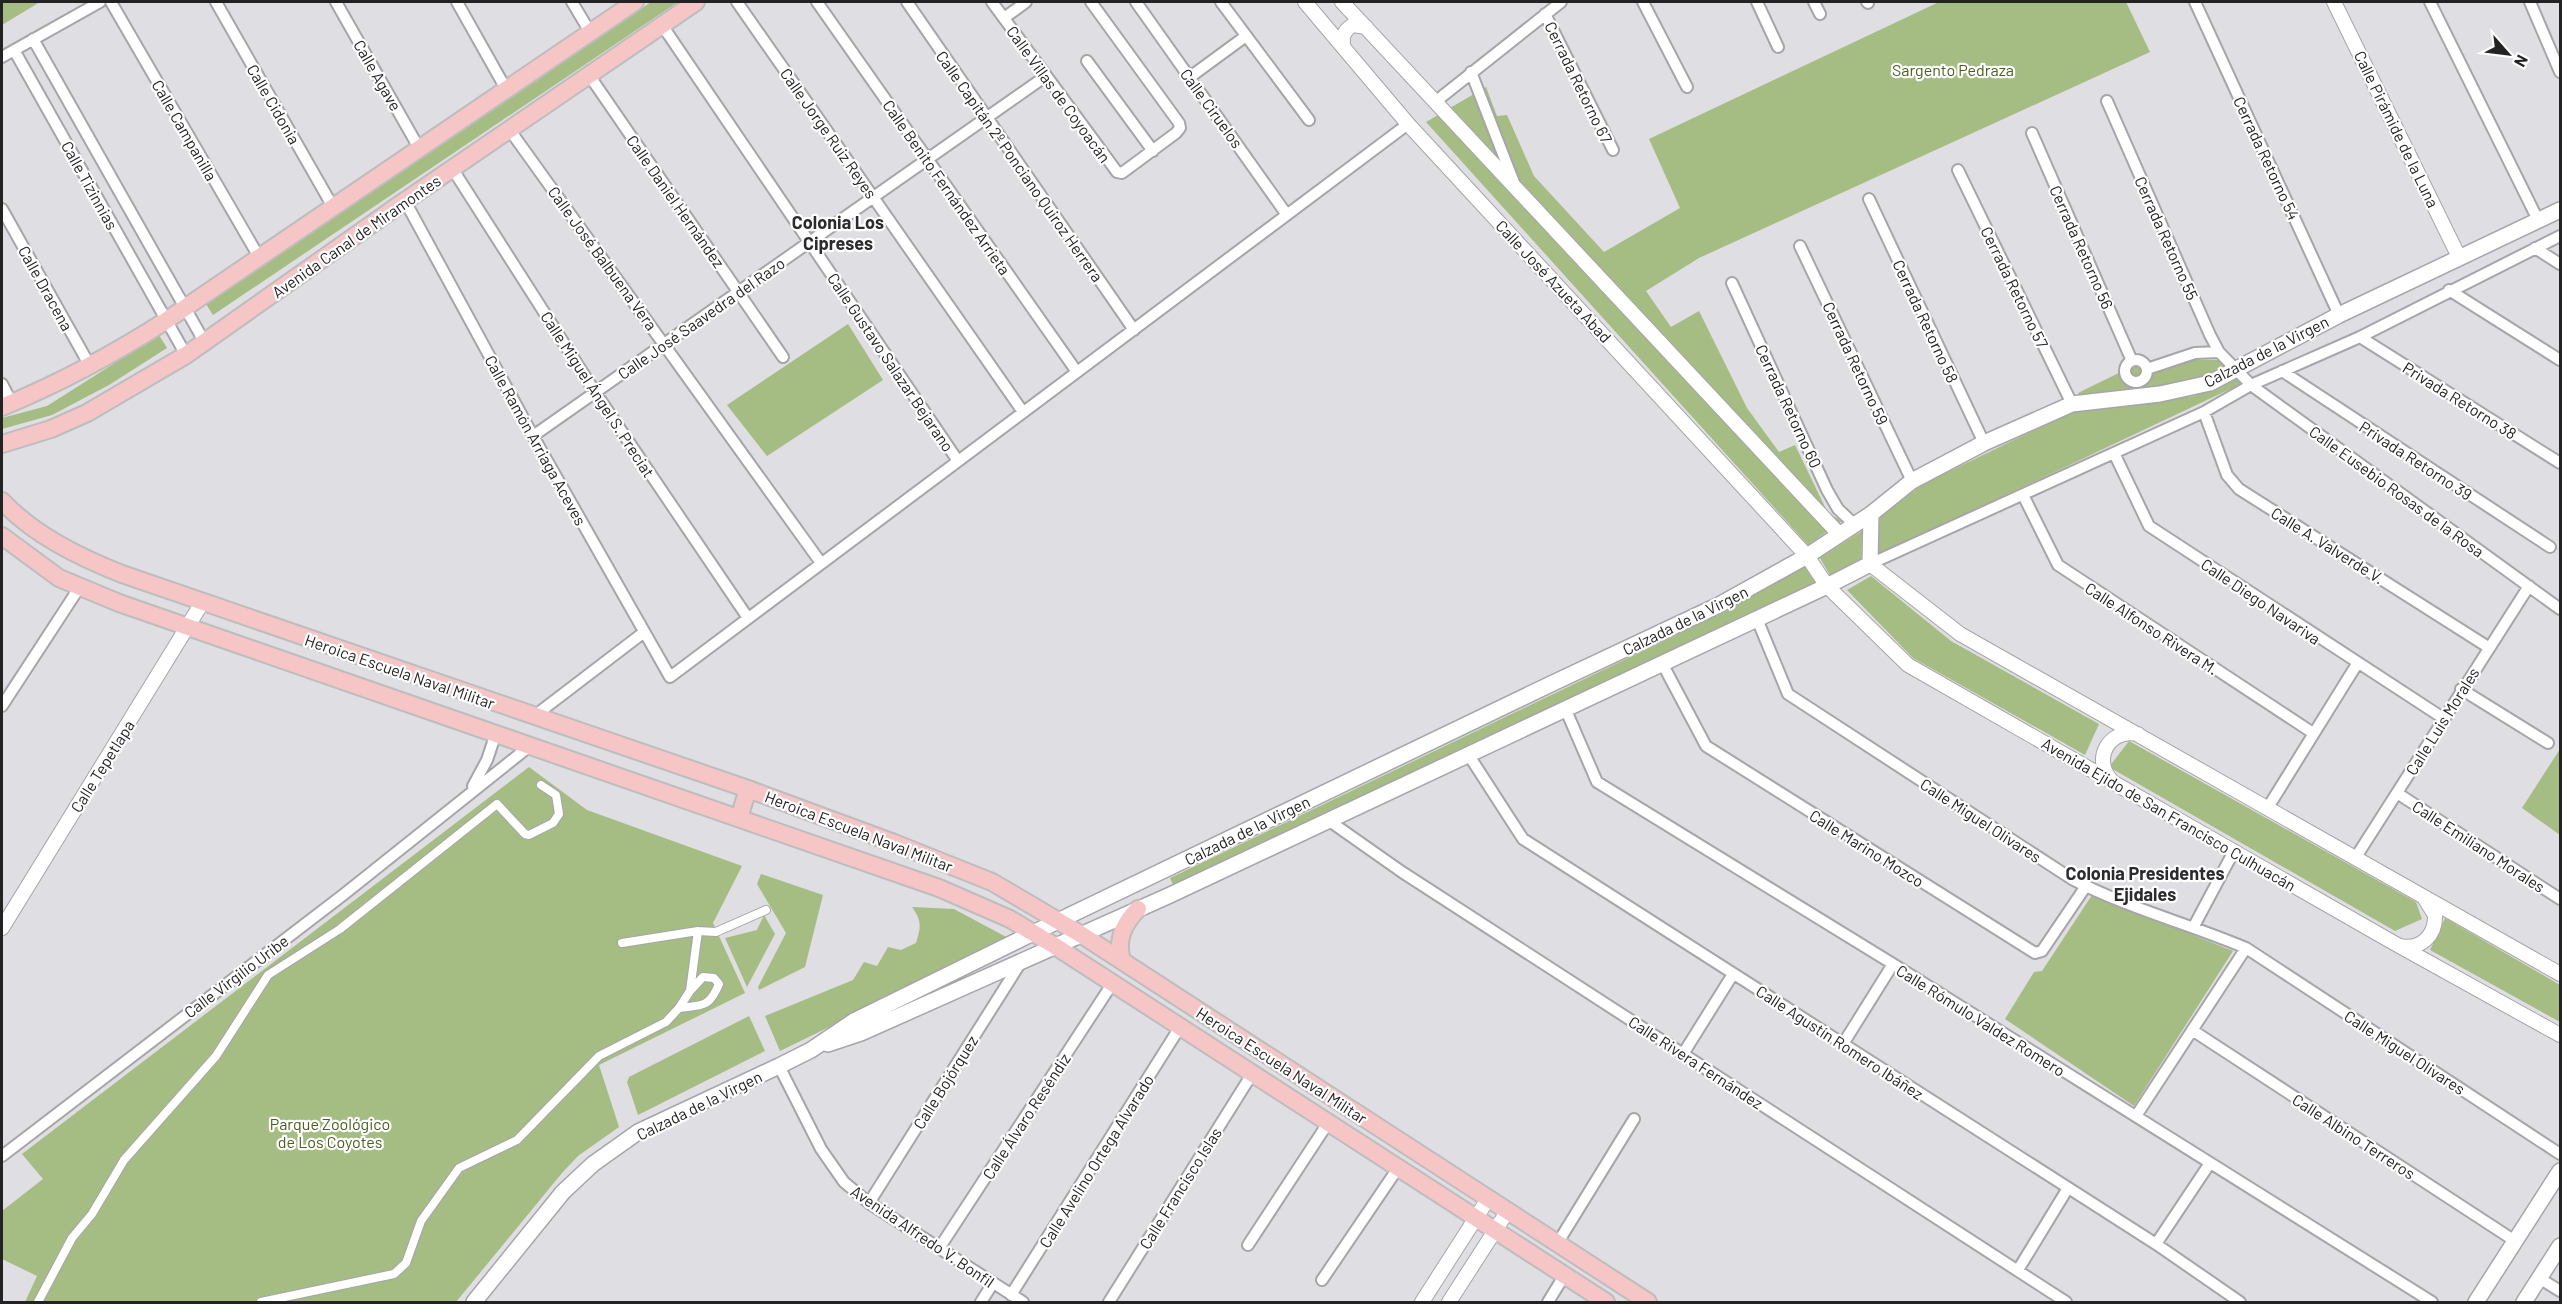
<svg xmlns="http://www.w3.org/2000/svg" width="2562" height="1304" font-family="Barlow,sans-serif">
	<rect width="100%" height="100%" fill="#dedee3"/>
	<!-- green -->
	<path fill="#a5bd83" d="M2,2H40L2,25Z
		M651,2H678L213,315L206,304Z
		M1939,2H2126L2150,52L1699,258L1646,291L1671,327L1699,311L1747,408L1779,452L1795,445L1828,513L1842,521L1808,545L1426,122L1486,87L1497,116L1507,115L1534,176L1604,252L1680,208L1649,139Z
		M848,324L883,380L767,456L727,405Z
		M159,335L167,348L109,385L52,415L2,429V418L47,406Z
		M2194,360H2225L2230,367L2174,386L2080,396L2078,393L2133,366L2163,371Z
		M2241,374L2245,382L1879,555L1878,518L1923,484L2074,411L2194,396Z
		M1862,531L1861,560L1831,577L1820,558Z
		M1804,566L1817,583L1174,887L1170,878L1724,612Z
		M1871,576L1951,641L2099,724L2085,755L1913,658L1847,590Z
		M2129,741L2416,902L2422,919L2395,931L2109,767Z
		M2560,749V835L2522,808Z
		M529,767L587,810L742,866L713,923L745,993L599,1065L619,1127L578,1156L562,1173L456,1302H25L37,1276L2,1259V1211L43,1179L22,1154Z
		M761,874L823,895L805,967L759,990L758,987L786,933L757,884Z
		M2092,895L2233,951L2134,1106L2005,1019L2034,972L2042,971Z
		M912,907L954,909L1010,939L780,1051L765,1016L853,980L864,962L877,966L888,947L901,950L916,943C921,927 922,921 912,907Z
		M764,915L775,934L747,987L725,938L757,930Z
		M2445,918L2560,985V1022L2430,950Z
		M749,1016L765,1051L638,1115L627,1082L629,1077Z"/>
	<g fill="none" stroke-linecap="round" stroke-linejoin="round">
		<!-- pedestrian casing -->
		<g stroke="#a5a5aa" stroke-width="10">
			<path id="pedestrian" d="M622,943L698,931
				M690,991L703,977L714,978L719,984C709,1008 703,1005 679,1008L690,991L698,931L716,932L766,910
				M38,1302L72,1238L92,1214L124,1160L216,1056L268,975L340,929L497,804L525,834L529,835L553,823L559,814L556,795L541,785
				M261,1302L394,1274L406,1263L421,1221L459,1168L517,1140L599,1056L666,1022L679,1008"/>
		</g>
		<!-- minor casing -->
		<g stroke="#a5a5aa" stroke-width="14">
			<path id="minor" d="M111,2L259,257
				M216,2L333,207
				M336,2L419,148
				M457,2L506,89
				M572,2L590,32
				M737,2L1023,412
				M817,2L1077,372
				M907,2L1134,330
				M992,2L1117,172L1122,173L1176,133L1180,128L1179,123L1091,2
				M1136,2L1287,215
				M1221,2L1309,120
				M1643,2L1687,87
				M1757,2L1778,47
				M1814,2L1820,14
				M1867,2L1868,3
				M2195,2L2339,315
				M2430,2L2538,220
				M2530,2L2560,72
				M1545,14L1613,150
				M1004,18L1026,2
				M662,25L958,461
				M33,39L205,343
				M14,50L186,355
				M2,57L100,2
				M1087,61L1153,151
				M1471,72L1515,185
				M589,75L783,357
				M1190,77L1246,36
				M2107,101L2210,335L2219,352L2251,385L2560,609
				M1435,102L1561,2
				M509,129L821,563
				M2032,133L2132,361
				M452,168L595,392L748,618
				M1958,170L2072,404
				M1869,199L1984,443
				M405,201L533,436L670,677L1408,124
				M2,209L90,366
				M1800,246L1912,481
				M2535,248L2560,264
				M1732,283L1827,490L1838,509L1854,524
				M2449,290L2560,360
				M2360,337L2560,463
				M2125 371a11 11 0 1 1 22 0a11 11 0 1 1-22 0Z
				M2147,369L2195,353L2219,352
				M2282,371L2550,547
				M2,384L12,403
				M2204,412L2227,475L2239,489L2488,647
				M533,436L1046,76
				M2114,453L2149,526L2443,718
				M2023,495L2058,565L2313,733
				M1870,564L2204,412L2251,385L2360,337L2560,236
				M1757,619L1788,694L2072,879C2125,907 2189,924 2246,948L2560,1154
				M1662,663L1706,746L2035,953L2042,951L2086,886
				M2461,689L2548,743
				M2,706L79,588
				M1565,708L1597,782L1893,964L2432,1302
				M533,717L643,633
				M1468,754L1523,839L2156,1244L2240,1302
				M473,786L487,760L496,733
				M2397,793L2560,899
				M2267,809L2357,664
				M1328,820L1402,872L2066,1302
				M2356,857L2529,586
				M2194,926L2234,851
				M2192,1030L2515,1241
				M1843,1044L1893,964
				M1683,1054L1733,974
				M779,1066L821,1149L844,1182L869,1203L1023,1302
				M2136,1116L2246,948
				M2,1156L343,895L531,745
				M869,1203L1021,962
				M1557,1244L1634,1119
				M2156,1244L2210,1163
				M1248,1245L1328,1123
				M940,1247L1112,984
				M2018,1270L2068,1188
				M2539,1278L2560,1291
				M1322,1280L1398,1168
				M1011,1295L1180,1027
				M981,1302L993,1283
				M1109,1302L1252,1074
				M1548,1302L1564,1276"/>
		</g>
		<!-- tertiary casing -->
		<g stroke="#a5a5aa" stroke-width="16">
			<path id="tertiary" d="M1305,2L1408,124L1807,556L1827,586L1908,665L2394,943L2560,1035
				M1342,2L1839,534
				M2334,2L2459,257
				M1344,48C1341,38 1343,31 1353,25L1366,27
				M1870,564L1960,634L2560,974
				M2111,780C2092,759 2109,728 2138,734
				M2,928L202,603
				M2401,946C2421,950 2436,935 2435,915L2425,899
				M1422,1302L1488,1199
				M1449,1302L1507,1212"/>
		</g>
		<!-- secondary casing -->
		<g stroke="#a5a5aa" stroke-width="18">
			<path id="secondary" d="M828,1044L861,1033L1168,896L1827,586L1870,564L1871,514
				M474,1302L563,1192L593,1164L638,1132L779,1066L811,1050L854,1021L1033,933L1553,683L1717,606L1807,556L1871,514L1912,481L1984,443L2072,404L2160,394L2210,383L2339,315L2560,210
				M2476,1302L2560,1171
				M2524,1302L2560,1246"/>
		</g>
		<!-- primary casing -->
		<g stroke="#bdbdbd" stroke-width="20">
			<path id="primary" d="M2,407C60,383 114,354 167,320L635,2
				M2,444L51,429L87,413L186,355L396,207L696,2
				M2,501C34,535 79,557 122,574L748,789L894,843L992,882L1082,935L1648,1302
				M2,536L59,578L119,603L939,888L1010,919L1055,946L1606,1302
				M739,818L748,789
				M1122,961C1116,940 1123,924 1138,909"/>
		</g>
		<!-- pedestrian -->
		<use href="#pedestrian" stroke="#fff" stroke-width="8"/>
		<!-- minor -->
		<use href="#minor" stroke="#fff" stroke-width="10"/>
		<!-- tertiary -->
		<use href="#tertiary" stroke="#fff" stroke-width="14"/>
		<!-- secondary -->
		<use href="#secondary" stroke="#fff" stroke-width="15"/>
		<!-- primary -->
		<use href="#primary" stroke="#f6c6c7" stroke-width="16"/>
	</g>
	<g text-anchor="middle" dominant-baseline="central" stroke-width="4.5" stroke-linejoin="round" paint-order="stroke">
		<!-- park labels -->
		<g font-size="16" fill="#49601c" stroke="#fff">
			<text x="1953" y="69">Sargento Pedraza</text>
			<text x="330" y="1123">Parque Zoológico<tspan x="330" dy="18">de Los Coyotes</tspan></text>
		</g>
		<!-- street labels -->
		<g font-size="16" fill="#232324" stroke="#fff">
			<text transform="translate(378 75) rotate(60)">Calle Agave</text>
			<text transform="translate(1579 82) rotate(64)">Cerrada Retorno 67</text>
			<text transform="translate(1059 94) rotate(54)">Calle Villas de Coyoacán</text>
			<text transform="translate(274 104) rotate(60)">Calle Cidonia</text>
			<text transform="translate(1212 108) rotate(54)">Calle Ciruelos</text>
			<text transform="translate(2397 129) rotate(64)">Calle Pirámide de la Luna</text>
			<text transform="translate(185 130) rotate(60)">Calle Campanilla</text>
			<text transform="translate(829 133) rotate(55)">Calle Jorge Ruiz Reyes</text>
			<text transform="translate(2267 158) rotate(65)">Cerrada Retorno 54</text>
			<text transform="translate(1020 166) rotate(55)">Calle Capitán 2º Ponciano Quiroz Herrera</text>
			<text transform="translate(90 185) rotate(61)">Calle Tizinnias</text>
			<text transform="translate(947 187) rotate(55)">Calle Benito Fernández Arrieta</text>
			<text transform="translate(676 201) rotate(55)">Calle Daniel Hernández</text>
			<text transform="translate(356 236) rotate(-35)">Avenida Canal de Miramontes</text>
			<text transform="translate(2167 238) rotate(66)">Cerrada Retorno 55</text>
			<text transform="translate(2082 247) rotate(66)">Cerrada Retorno 56</text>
			<text transform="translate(603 258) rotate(54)">Calle José Balbuena Vera</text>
			<text transform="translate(1554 281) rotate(47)">Calle José Azueta Abad</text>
			<text transform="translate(2015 287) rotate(64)">Cerrada Retorno 57</text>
			<text transform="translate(46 288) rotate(61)">Calle Dracena</text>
			<text transform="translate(701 318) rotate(-35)">Calle José Saavedra del Razo</text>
			<text transform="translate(1926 321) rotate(65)">Cerrada Retorno 58</text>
			<text transform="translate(2266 351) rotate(-27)">Calzada de la Virgen</text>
			<text transform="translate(891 362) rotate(56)">Calle Gustavo Salazar Bejarano</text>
			<text transform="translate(1856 363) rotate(65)">Cerrada Retorno 59</text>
			<text transform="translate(598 394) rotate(57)">Calle Miguel Ángel S. Preciat</text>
			<text transform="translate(2460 400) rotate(32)">Privada Retorno 38</text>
			<text transform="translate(1789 406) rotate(65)">Cerrada Retorno 60</text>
			<text transform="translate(536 440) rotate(61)">Calle Ramón Arriaga Aceves</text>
			<text transform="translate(2416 460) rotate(33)">Privada Retorno 39</text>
			<text transform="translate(2397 491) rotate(36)">Calle Eusebio Rosas de la Rosa</text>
			<text transform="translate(2328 545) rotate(32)">Calle A. Valverde V.</text>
			<text transform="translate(2261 601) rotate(34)">Calle Diego Navariva</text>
			<text transform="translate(1685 620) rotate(-26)">Calzada de la Virgen</text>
			<text transform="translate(2152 628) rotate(33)">Calle Alfonso Rivera M.</text>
			<text transform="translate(400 671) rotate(19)">Heroica Escuela Naval Militar</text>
			<text transform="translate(2442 721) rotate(-58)">Calle Luis Morales</text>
			<text transform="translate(102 766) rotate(-58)">Calle Tepetlapa</text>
			<text transform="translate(2169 814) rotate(30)">Avenida Ejido de San Francisco Culhuacán</text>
			<text transform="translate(1981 820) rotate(33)">Calle Miguel Olivares</text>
			<text transform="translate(1247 830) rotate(-26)">Calzada de la Virgen</text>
			<text transform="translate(859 831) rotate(21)">Heroica Escuela Naval Militar</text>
			<text transform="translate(2479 846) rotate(33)">Calle Emiliano Morales</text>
			<text transform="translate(1867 848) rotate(32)">Calle Marino Mozco</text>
			<text transform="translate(236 976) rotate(-37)">Calle Virgilio Uribe</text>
			<text transform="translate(1981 1020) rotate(32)">Calle Rómulo Valdez Romero</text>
			<text transform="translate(1840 1042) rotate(33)">Calle Agustín Romero Ibáñez</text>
			<text transform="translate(2405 1052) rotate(33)">Calle Miguel Olivares</text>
			<text transform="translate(1696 1062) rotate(33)">Calle Rivera Fernández</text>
			<text transform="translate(1282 1065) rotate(33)">Heroica Escuela Naval Militar</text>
			<text transform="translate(945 1082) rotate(-58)">Calle Bojórquez</text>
			<text transform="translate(699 1105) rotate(-26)">Calzada de la Virgen</text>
			<text transform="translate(1026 1116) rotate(-57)">Calle Álvaro Reséndiz</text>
			<text transform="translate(2354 1136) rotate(33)">Calle Albino Terreros</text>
			<text transform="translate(1096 1161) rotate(-58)">Calle Avelino Ortega Alvarado</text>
			<text transform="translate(1180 1188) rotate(-58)">Calle Francisco Islas</text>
			<text transform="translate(923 1236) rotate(34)">Avenida Alfredo V. Bonfil</text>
		</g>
		<!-- neighbourhood labels -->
		<g font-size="18" font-weight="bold" fill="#2b2b2e" stroke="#fff">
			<text x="838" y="222">Colonia Los<tspan x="838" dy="21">Cipreses</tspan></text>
			<text x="2145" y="873">Colonia Presidentes<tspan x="2145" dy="21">Ejidales</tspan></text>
		</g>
	</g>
	<!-- border -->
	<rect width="2562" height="1304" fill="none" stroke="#232324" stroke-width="6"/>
	<!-- north arrow -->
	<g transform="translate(2508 54) rotate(118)" stroke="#ffffff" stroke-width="4.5" paint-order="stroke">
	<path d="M0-4.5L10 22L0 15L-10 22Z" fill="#232324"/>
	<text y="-9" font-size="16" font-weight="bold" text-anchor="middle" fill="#232324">N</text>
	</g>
</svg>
